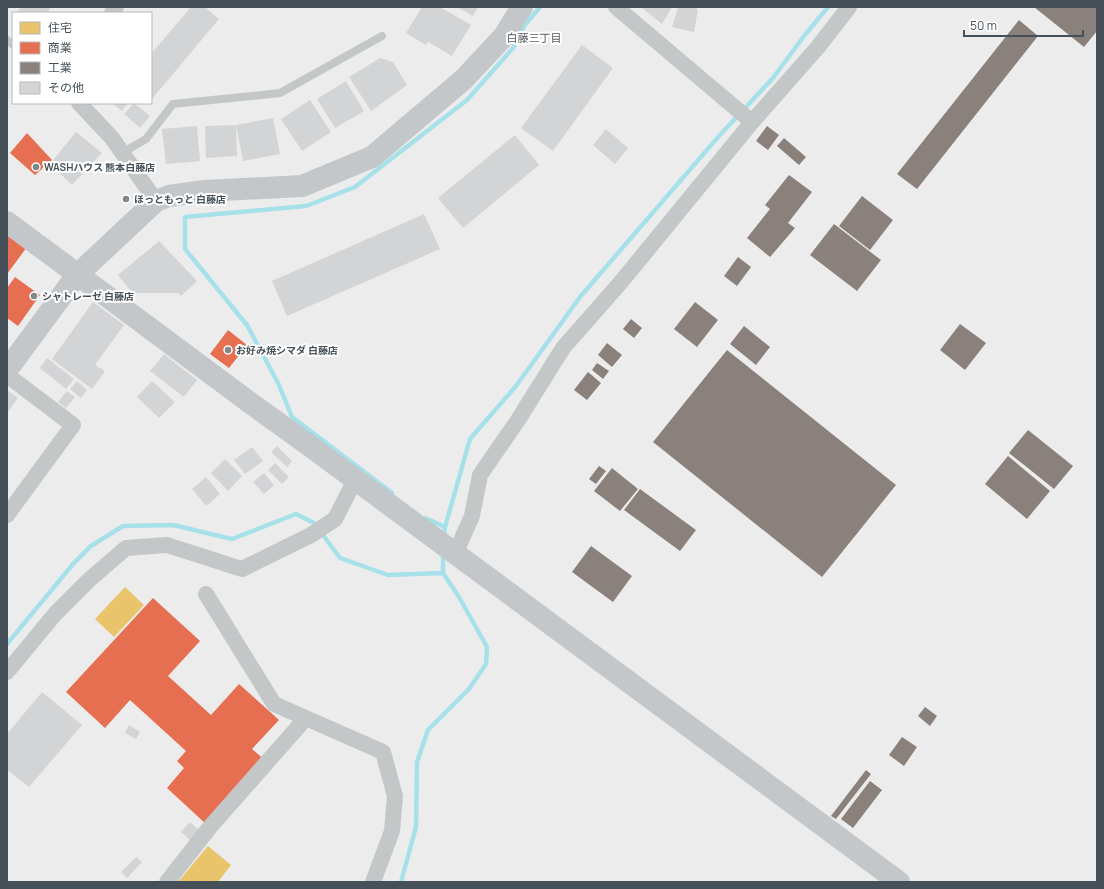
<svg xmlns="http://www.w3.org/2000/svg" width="1104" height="889" font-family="Manrope,'Noto Sans JP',sans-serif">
	<rect width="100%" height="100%" fill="#edecec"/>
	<!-- homes -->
	<path fill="#e9c46a" d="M125,587L144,605L114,637L95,619Z
		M208,846L231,865L218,882H178Z"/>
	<!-- shops -->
	<path fill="#e76f51" d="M27,133L52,160L35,175L10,153Z
		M7,233L27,247L7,274Z
		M15,277L40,295L18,326L7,318V288Z
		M228,330L247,345L229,368L210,354Z
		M153,598L200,641L168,676L211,715L239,684L279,720L252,749L266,761L207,825L167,788L184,768L177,761L186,751L130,700L105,728L66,692Z"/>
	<!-- industry -->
	<path fill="#8a817c" d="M1034,7H1097V31L1084,47Z
		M1019,20L1038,36L917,189L897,174Z
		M767,126L779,135L768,150L756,141Z
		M784,138L806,157L799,165L777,146Z
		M789,175L812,192L788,223L795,228L770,257L747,238L770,209L765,205Z
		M862,196L893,220L870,250L839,226Z
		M834,224L881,260L857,291L810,255Z
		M738,257L751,267L737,286L724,276Z
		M695,302L718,320L697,347L674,329Z
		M631,319L642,328L634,338L623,329Z
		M960,324L986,343L965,370L940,350Z
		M744,326L770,347L756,365L730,344Z
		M607,343L622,355L612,367L598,355Z
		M727,350L896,485L822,577L653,442Z
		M597,363L609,371L603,379L592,370Z
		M588,372L601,383L587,400L574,390Z
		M1028,430L1073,466L1054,489L1009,453Z
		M1008,456L1050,491L1027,519L985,484Z
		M599,466L606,471L596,484L589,479Z
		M612,468L638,489L620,511L594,491Z
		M640,489L696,530L680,551L624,510Z
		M591,546L632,576L613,602L572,572Z
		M925,707L937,716L930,726L918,716Z
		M902,737L917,747L904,766L889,755Z
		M866,770L871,774L836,819L831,816Z
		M870,781L882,790L853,828L841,819Z"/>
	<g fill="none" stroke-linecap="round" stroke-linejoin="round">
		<!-- stream -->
		<path stroke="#a6e1e9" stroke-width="4.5" d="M392,493L292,417L279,385L247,325L185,249V217L306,206L355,187L467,100L513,48L524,26L540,7
			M425,518L445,527
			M444,536L445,527L470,439L516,386L580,297L719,136L773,78L804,36L828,7
			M7,644L73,564L91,546L123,526L173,525L232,539L296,514L314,523L340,558L388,575L443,573
			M401,882L416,827L417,762L428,730L469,689L486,664L487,647L459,597L443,573V554"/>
	</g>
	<!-- building -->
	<path fill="#d3d4d5" d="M21,7H48L50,9L47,13H17Z
		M191,7H207L206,8L219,19L152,99L151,98V54Z
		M422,7H440L471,25L452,56L428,42L426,45L406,33Z
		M457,7H478L473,16Z
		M641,7H672L662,24Z
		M678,7H689L698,9L694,32L672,27Z
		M582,45L613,68L553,151L521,128Z
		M380,58L393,62L407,85L371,111L349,77Z
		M346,81L364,111L335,128L317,99Z
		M310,100L331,132L302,151L281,119Z
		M112,103H128L122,111Z
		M134,103L150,116L140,128L124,114Z
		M273,118L280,154L243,161L236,125L237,156L206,158L205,126L236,125Z
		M197,126L200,161L166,164L162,129Z
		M606,129L628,148L615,164L593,145Z
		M76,132L102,153L72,185L50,164Z
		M515,135L539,165L463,228L438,198Z
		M424,214L440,249L287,316L272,281Z
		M159,241L197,281L181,296L178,293H132L118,275Z
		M93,302L124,325L95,365L105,371L92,389L52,359Z
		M164,354L197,380L184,397L150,371Z
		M47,358L74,379L66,389L40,368Z
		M77,381L87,390L81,398L70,389Z
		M152,381L175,402L159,418L137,397Z
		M7,390L18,398L7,413Z
		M67,391L75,397L66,408L58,402Z
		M277,446L292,461L287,467L271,452Z
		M252,447L263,461L245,474L234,460Z
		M225,459L242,476L228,491L211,473Z
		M275,463L289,477L282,484L268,470Z
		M264,473L274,485L264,494L253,482Z
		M206,477L220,494L206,506L192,489Z
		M42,692L82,725L29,787L7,770V734Z
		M129,725L140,732L136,739L125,733Z
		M190,822L199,830L190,840L181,832Z
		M136,857L142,862L127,878L121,872Z"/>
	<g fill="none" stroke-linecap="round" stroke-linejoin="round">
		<!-- lane -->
		<path stroke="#c4c7c8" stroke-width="8" d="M7,40L13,45
			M122,153L146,139L173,104L280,93L382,36"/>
		<!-- street -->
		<path stroke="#c4c7c8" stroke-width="16" d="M616,7L752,122
			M112,13L116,7
			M79,103L112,138L156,201
			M7,375L73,425L7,515
			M455,554L472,516L480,475L518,420L563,348L621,282L752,122L818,47L849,7
			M206,594L274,704L383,752L395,796L392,831L373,882
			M7,672L55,614L89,580L126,548L167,545L242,569L311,535L335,519L355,480
			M167,882L210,827L306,718"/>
		<!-- secondary -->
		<path stroke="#c4c7ca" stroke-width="22" d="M7,222L249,402L306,443L899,882
			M7,370L77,275L156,201L169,196L204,191L302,186L372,157L464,79L504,36L522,7"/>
	</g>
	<!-- markers -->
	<g fill="#80878c" stroke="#fff" stroke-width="1.5">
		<circle cx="36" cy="167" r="4"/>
		<circle cx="126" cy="199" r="4"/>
		<circle cx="34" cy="296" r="4"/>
		<circle cx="228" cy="350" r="4"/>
	</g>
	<g text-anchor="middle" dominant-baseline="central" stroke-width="4" stroke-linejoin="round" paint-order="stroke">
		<!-- poi labels -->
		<g font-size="10" font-weight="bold" fill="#455058" stroke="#fff" text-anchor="start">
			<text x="44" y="167">WASHハウス 熊本白藤店</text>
			<text x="134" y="199">ほっともっと 白藤店</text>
			<text x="42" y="296">シャトレーゼ 白藤店</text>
			<text x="236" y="350">お好み焼シマダ 白藤店</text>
		</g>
		<!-- neighbourhood labels -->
		<g font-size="11" fill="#585c60" stroke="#fff">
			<text x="534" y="37">白藤三丁目</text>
		</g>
	</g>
	<!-- border -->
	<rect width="1104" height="889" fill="none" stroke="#455058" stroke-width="16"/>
	<!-- legend -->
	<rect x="12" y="12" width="140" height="92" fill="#ffffff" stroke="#b5b9bc"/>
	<rect x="20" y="22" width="20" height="12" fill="#e9c46a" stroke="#b5b9bc"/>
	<text x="48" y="32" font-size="12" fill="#455058">住宅</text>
	<rect x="20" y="42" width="20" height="12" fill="#e76f51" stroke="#b5b9bc"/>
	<text x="48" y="52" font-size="12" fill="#455058">商業</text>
	<rect x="20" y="62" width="20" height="12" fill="#8a817c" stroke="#b5b9bc"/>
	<text x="48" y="72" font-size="12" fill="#455058">工業</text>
	<rect x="20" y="82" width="20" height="12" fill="#d3d4d5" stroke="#b5b9bc"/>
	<text x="48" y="92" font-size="12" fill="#455058">その他</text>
	<!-- scale -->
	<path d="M964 30v6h119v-6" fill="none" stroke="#455058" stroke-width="2"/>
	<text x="970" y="30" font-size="12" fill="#455058" stroke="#ffffff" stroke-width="3" paint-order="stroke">50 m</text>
</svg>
